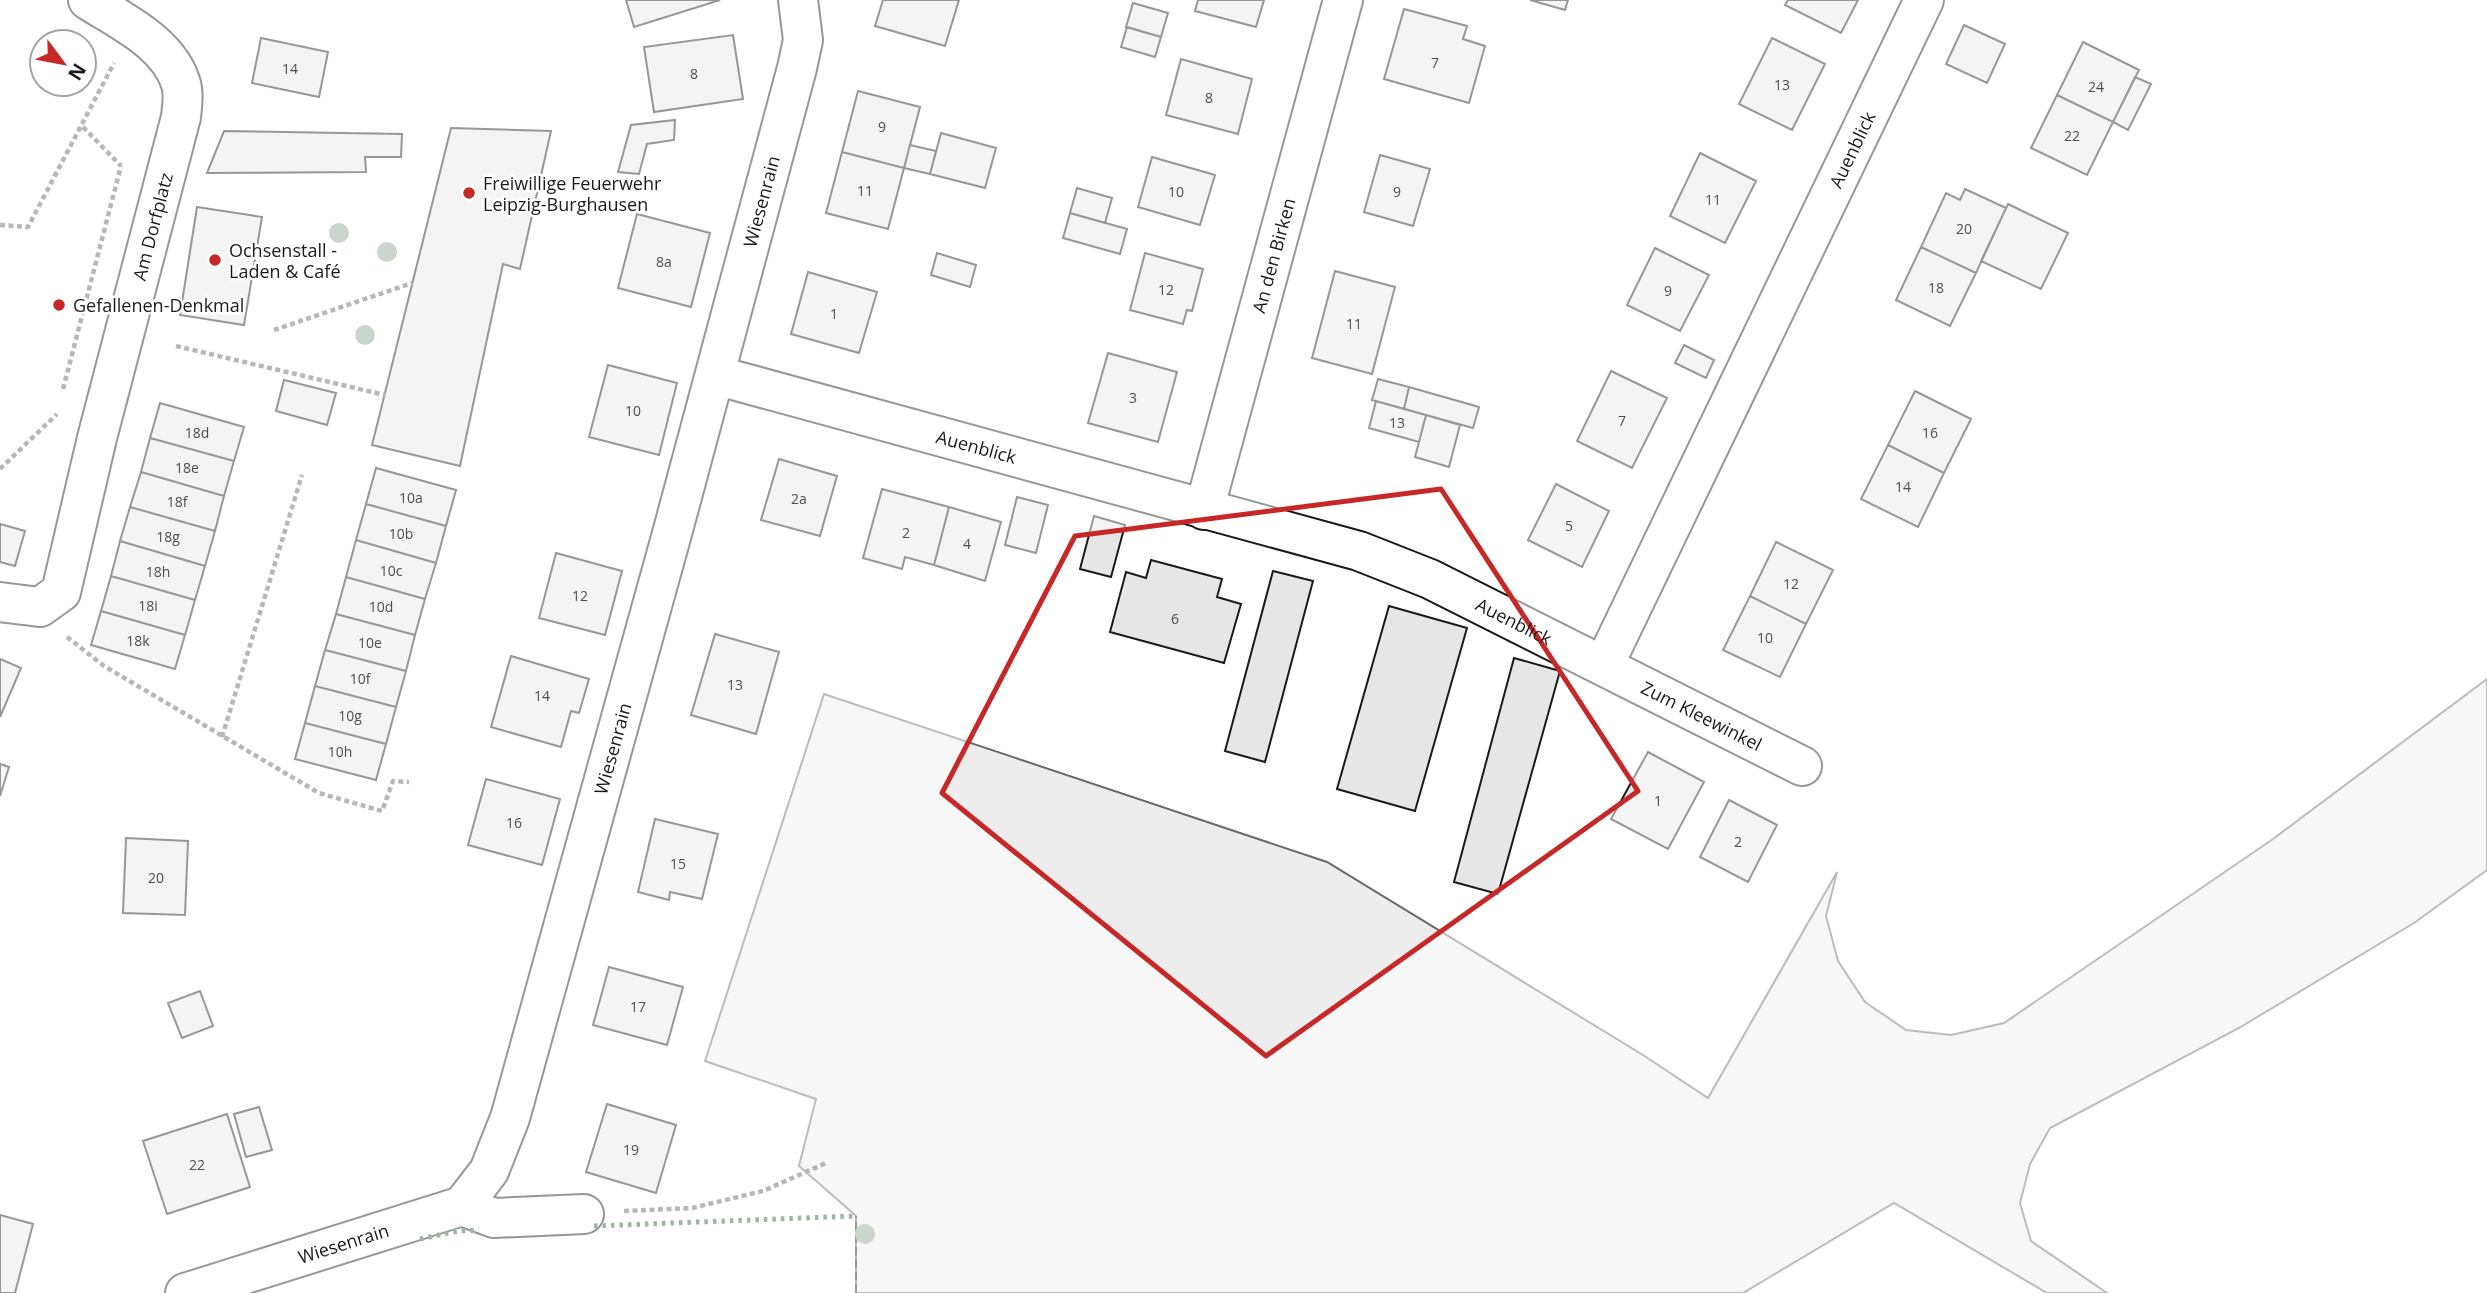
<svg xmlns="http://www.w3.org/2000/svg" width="2487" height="1293" font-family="'Open Sans',sans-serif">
	<rect width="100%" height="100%" fill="#fff"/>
	<!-- built -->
	<path fill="#ededed" stroke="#6a6a6a" stroke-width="2" d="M2487,679V870L2414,923L2239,1028L2050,1128L2030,1164L2020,1203L2031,1241L2107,1293H2047L1894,1203L1743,1293H856V1216L799,1166L816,1099L705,1061L824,694L1327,862L1643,1055L1708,1098L1837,872L1826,916L1838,961L1865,1002L1906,1030L1951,1035L2004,1023L2273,839Z"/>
	<!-- building -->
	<path fill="#e6e6e6" stroke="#1a1a1a" stroke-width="2" d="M626,0H720L634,27Z
		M883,0H959L945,46L875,26Z
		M1198,0H1264L1256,27L1195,11Z
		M1530,0H1568L1565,10Z
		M1788,0H1858L1841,33L1785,5Z
		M1133,3L1168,13L1161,37L1126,27Z
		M1404,9L1467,26L1463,39L1485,46L1469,103L1384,79Z
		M1964,25L2005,44L1987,83L1946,64Z
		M1127,27L1161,37L1155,57L1121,47Z
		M733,35L743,99L654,112L644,47Z
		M261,38L328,52L319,97L252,83Z
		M1772,38L1825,64L1792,130L1739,104Z
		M2083,42L2139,70L2113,122L2057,95Z
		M1181,59L1252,79L1238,134L1166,115Z
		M2135,77L2151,84L2128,130L2113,122Z
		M858,91L920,107L904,168L842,152Z
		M2057,95L2113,122L2087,175L2031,148Z
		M675,120L674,140L647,144L639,174L618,172L631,125Z
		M451,128L551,131L520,269L503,264L460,466L372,445Z
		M224,131L402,134L401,157H365L366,172L207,173Z
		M941,133L996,148L985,188L930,174Z
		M910,145L936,151L930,174L904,168Z
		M842,152L904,168L888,229L826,213Z
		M1700,153L1756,181L1725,243L1670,216Z
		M1380,155L1430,169L1413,226L1364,212Z
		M1152,157L1215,175L1200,225L1138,207Z
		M1077,188L1112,198L1105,223L1070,213Z
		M1965,189L2006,208L1976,273L1921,247L1946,193L1960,200Z
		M2008,204L2068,233L2041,289L1981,261Z
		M197,207L262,217L244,325L180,315Z
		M1070,213L1127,229L1120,254L1063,238Z
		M637,214L710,233L691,307L618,288Z
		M1921,247L1976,273L1950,326L1896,300Z
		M1655,248L1709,275L1680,331L1627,305Z
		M937,253L976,265L970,287L931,275Z
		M1145,253L1203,269L1192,311L1187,310L1183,324L1130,310Z
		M1335,271L1395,287L1372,374L1312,358Z
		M808,272L877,292L859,353L791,334Z
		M1684,345L1714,360L1706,378L1675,363Z
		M1108,353L1177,372L1158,442L1088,423Z
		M608,365L677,383L659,455L589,437Z
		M1611,371L1667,398L1632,468L1577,441Z
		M1378,379L1409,387L1404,409L1372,400Z
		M284,380L336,393L327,425L276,411Z
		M1409,387L1479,407L1473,428L1404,409Z
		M1915,391L1971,419L1944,473L1888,445Z
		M1376,401L1426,415L1419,442L1369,428Z
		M160,403L244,427L234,461L150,438Z
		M1426,415L1460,425L1449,467L1415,457Z
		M150,438L234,461L224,496L141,472Z
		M1888,445L1944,473L1918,527L1861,499Z
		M779,459L837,476L820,536L761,520Z
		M376,468L456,490L446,526L366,504Z
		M141,472L224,496L215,531L130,507Z
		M1556,484L1609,511L1582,567L1528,540Z
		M882,489L949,507L934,565L905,557L902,569L863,558Z
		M1017,497L1048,505L1036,553L1005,545Z
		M366,504L446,526L436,563L356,540Z
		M130,507L215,531L205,566L120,541Z
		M949,507L1001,522L985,581L934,565Z
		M1094,516L1125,525L1111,577L1080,569Z
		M0,524L25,531L15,566L0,562Z
		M356,540L436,563L425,599L346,577Z
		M120,541L205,566L195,600L111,576Z
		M1776,542L1833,570L1806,624L1750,596Z
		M556,553L622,571L605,635L539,618Z
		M1151,560L1222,579L1217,597L1241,604L1224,663L1110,632L1126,572L1146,578Z
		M1273,571L1313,581L1265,762L1225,751Z
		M111,576L195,600L185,635L101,611Z
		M346,577L425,599L415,635L336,614Z
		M1750,596L1806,624L1780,677L1723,650Z
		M1389,606L1467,628L1415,811L1337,789Z
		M101,611L185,635L175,669L91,645Z
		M336,614L415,635L406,671L325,650Z
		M715,634L779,652L756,734L691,715Z
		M325,650L406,671L396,707L315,686Z
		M511,656L589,679L579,713L571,711L561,747L491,727Z
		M1514,658L1560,671L1498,894L1454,882Z
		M0,659L21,668L0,717Z
		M315,686L396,707L386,744L305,723Z
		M305,723L386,744L376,780L295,759Z
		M1648,752L1704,782L1668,849L1611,819Z
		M0,764L9,767L0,796Z
		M486,779L560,799L542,865L468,845Z
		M1729,800L1777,825L1748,882L1700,857Z
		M655,819L718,834L702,899L670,892L669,900L638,892Z
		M126,838L188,841L185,915L123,913Z
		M609,967L683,987L667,1045L593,1025Z
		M200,991L213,1026L182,1038L168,1003Z
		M607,1104L676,1125L656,1193L586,1172Z
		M259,1107L272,1150L246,1157L234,1114Z
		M227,1114L250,1187L167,1214L143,1141Z
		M0,1215L33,1224L15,1293H0Z"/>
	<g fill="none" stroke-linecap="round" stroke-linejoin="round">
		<!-- minor casing -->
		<g stroke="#1a1a1a" stroke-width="42">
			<g id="minor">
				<path id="s1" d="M715,375L1359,551L1430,579L1802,766"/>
				<path id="s2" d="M1204,510L1343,0"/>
				<path id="s3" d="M0,602L40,607L61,592L97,438L181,117C182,107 184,93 181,84C169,43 121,21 88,0"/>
				<path id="s4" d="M1604,665L1924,0"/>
				<path d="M462,1206L494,1218L584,1214"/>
				<path id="s5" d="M185,1293L462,1206L489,1171L510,1118L673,530L797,68L803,40L798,0"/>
			</g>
		</g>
		<!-- path -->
		<path stroke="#5f5f5f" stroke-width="4.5" stroke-dasharray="5 3.5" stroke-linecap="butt" d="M83,127L121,166
			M0,225L28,227L114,63
			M274,330L412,283
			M176,346L385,395
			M63,389L121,166
			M0,469L57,414
			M67,637L104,666L319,793L382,811L393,781L409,782
			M222,737L302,475
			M624,1211L692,1208L763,1191L826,1163"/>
		<!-- minor -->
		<use href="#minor" stroke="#fff" stroke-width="38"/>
		<!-- hedge -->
		<path stroke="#2b5a34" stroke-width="5" stroke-dasharray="3.5 5" stroke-linecap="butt" d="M594,1226L856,1216
			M420,1239L458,1231L479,1230"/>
		<!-- fence -->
		<path stroke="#1a1a1a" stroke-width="2" stroke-dasharray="9 3.5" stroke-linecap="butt" d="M856,1293V1216"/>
	</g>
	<!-- trees -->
	<g fill="#8aa48f">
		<circle cx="339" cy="233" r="10"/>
		<circle cx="387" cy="252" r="10"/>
		<circle cx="365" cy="335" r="10"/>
		<circle cx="865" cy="1234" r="10"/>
	</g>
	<!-- marked area -->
	<path d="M0 0H2487V1293H0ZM1441,489L1638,791L1266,1056L942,793L1075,536Z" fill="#fff" fill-opacity=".55" fill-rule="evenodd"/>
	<path fill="none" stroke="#c62828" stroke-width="5" stroke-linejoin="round" d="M1441,489L1638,791L1266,1056L942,793L1075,536Z"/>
	<!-- markers -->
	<g fill="#c62828" stroke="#fff" stroke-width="2.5">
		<circle cx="469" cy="193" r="7"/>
		<circle cx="215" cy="260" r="7"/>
		<circle cx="59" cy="305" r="7"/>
	</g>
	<g text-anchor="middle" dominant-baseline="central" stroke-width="5" stroke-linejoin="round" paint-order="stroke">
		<!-- number labels -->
		<g font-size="14" fill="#4d4d4d">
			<text x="1435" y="62">7</text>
			<text x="290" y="68">14</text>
			<text x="694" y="73">8</text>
			<text x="1782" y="84">13</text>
			<text x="2096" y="86">24</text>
			<text x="1209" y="97">8</text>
			<text x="882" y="126">9</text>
			<text x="2072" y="135">22</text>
			<text x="865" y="190">11</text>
			<text x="1176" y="191">10</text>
			<text x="1397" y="191">9</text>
			<text x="1713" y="199">11</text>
			<text x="1964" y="228">20</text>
			<text x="664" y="261">8a</text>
			<text x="1936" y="287">18</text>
			<text x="1166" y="289">12</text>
			<text x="1668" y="290">9</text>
			<text x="834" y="313">1</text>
			<text x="1354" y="323">11</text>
			<text x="1133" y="397">3</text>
			<text x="633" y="410">10</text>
			<text x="1622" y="420">7</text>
			<text x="1397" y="422">13</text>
			<text x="197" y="432">18d</text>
			<text x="1930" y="432">16</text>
			<text x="187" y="467">18e</text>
			<text x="1903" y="486">14</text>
			<text x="411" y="497">10a</text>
			<text x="799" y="498">2a</text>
			<text x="177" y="501">18f</text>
			<text x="1569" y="525">5</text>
			<text x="906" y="532">2</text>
			<text x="401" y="533">10b</text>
			<text x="168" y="536">18g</text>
			<text x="967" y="543">4</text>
			<text x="391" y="570">10c</text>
			<text x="158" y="571">18h</text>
			<text x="1791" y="583">12</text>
			<text x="580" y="595">12</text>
			<text x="148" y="605">18i</text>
			<text x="381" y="606">10d</text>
			<text x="1175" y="618">6</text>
			<text x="1765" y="637">10</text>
			<text x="138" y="640">18k</text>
			<text x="370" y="642">10e</text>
			<text x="360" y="678">10f</text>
			<text x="735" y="684">13</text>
			<text x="542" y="695">14</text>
			<text x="350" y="715">10g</text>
			<text x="340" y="751">10h</text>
			<text x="1658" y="800">1</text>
			<text x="514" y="822">16</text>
			<text x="1738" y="841">2</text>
			<text x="678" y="863">15</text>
			<text x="156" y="877">20</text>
			<text x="638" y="1006">17</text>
			<text x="631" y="1149">19</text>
			<text x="197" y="1164">22</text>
		</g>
		<!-- street labels -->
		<g font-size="18" fill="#1a1a1a" stroke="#fff">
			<text stroke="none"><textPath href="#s4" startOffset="572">Auenblick</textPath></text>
			<text stroke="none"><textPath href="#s5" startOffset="1342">Wiesenrain</textPath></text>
			<text stroke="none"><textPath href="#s3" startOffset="443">Am Dorfplatz</textPath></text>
			<text stroke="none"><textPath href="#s2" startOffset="264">An den Birken</textPath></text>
			<text stroke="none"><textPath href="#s1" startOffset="271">Auenblick</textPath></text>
			<text stroke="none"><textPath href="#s1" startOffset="838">Auenblick</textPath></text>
			<text stroke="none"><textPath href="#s1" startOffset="1048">Zum Kleewinkel</textPath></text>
			<text stroke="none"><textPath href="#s5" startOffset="775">Wiesenrain</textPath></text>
			<text stroke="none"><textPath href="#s5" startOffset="166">Wiesenrain</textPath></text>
		</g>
		<!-- poi labels -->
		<g font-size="18" fill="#1a1a1a" stroke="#fff" text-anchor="start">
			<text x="483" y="183">Freiwillige Feuerwehr<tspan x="483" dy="21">Leipzig-Burghausen</tspan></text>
			<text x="229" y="250">Ochsenstall -<tspan x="229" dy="21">Laden &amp; Café</tspan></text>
			<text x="73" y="305">Gefallenen-Denkmal</text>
		</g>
	</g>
	<!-- north arrow -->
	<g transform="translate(63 63) rotate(122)"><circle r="33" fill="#ffffff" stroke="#a3a3a3" stroke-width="2"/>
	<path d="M0-5L12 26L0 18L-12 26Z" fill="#c62828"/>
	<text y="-10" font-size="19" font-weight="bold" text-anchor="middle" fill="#1a1a1a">N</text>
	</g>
</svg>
